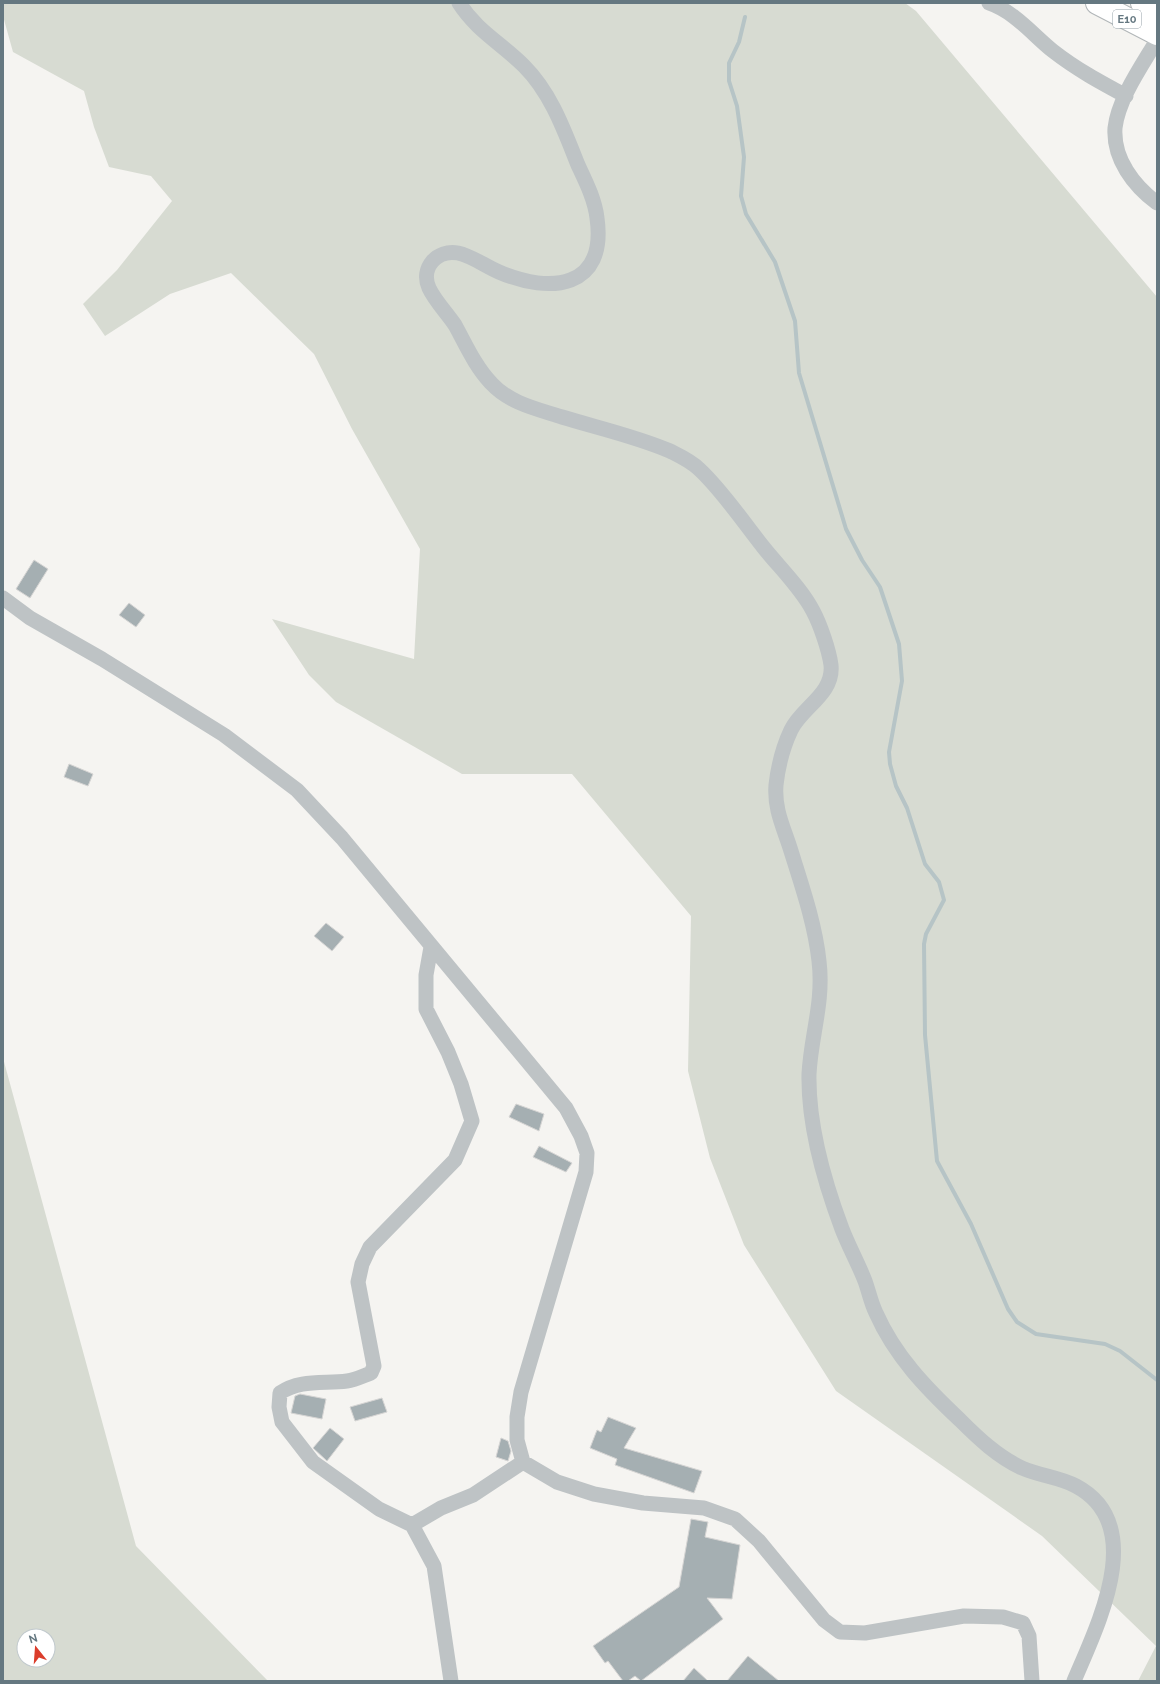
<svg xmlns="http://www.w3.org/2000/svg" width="1160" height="1684" font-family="Raleway,sans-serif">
	<rect width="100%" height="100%" fill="#f5f4f1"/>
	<!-- green -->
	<path fill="#d7dbd2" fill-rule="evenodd" d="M3,3H905L916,11L1157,297V1681H1138L1156,1646L1042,1536L836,1391L744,1245L710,1158L688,1071L691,916L572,774H462L336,702L309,675L272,619L414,659L420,549L352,429L314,354L231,273L170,294L105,336L83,304L117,270L172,201L151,176L109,167L94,127L84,91L13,52L3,16Z
		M3,1058L136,1546L268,1681H3ZM24,1636H48V1660H24Z"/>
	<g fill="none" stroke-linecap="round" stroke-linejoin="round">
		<!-- stream -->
		<path stroke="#b6c4c6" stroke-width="4" d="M745,17L739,42L729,63V81L737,106L744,157L741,196L746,214L775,262L795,321L799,373L846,529L862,560L880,587L899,644L902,681L889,752L890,764L896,786L907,808L925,864L939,882L944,900L926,934L924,944L925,1035L937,1161L971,1224L1008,1309L1017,1322L1036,1334L1105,1344L1120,1351L1157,1380"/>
	</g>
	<!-- building -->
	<path fill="#a5afb2" stroke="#d6d5d4" d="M34,560L48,569L30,598L16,589Z
		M129,603L145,615L136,627L119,615Z
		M69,764L93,774L88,786L64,777Z
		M326,923L344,937L332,951L314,936Z
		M516,1104L544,1114L539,1131L509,1117Z
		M539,1146L572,1163L566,1172L533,1157Z
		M300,1394L326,1399L322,1419L291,1413L295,1396Z
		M382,1398L387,1412L355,1421L350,1407Z
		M608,1417L636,1428L624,1448L702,1471L694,1493L615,1465L617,1459L590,1448L597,1430L601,1432Z
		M330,1428L344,1439L327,1461L313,1448Z
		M501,1438L508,1441L511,1451L508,1461L496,1457Z
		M691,1519L708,1522L705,1537L740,1545L732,1599L707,1598L723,1619L641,1681L635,1676L628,1681H623L608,1661L605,1663L593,1646L679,1587Z
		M748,1656L779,1681H727Z
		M694,1668L708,1681H683Z"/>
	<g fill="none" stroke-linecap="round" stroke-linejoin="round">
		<!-- highway casing -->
		<g stroke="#b1b6b8" stroke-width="24">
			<path id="highway" d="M1097,3L1157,34
				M1142,3L1157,11"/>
		</g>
		<!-- minor -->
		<path stroke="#bec3c5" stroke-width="15" d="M459,3C477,31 501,43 524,66C551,93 564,130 578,165C586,182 595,200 597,218C607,289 550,294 499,272C485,266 472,256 458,253C437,249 420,268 429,288C435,301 447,313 455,325C466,345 475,366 491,383C509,403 537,409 562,417C598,428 635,436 670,451C680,456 691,461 699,469C722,490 744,523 764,548C780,568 801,588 813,611C820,624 829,650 831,665C834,694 802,707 791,730C783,747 778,767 776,785C774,810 784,828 791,851C802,886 815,924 819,961C824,1002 811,1035 809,1074C808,1125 824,1181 842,1229C849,1247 858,1263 865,1281C869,1292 871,1303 876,1313C895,1356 926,1388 960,1420C978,1438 998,1457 1022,1468C1040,1476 1059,1477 1076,1486C1149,1525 1097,1626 1074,1681
			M989,3C1015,12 1032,34 1053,51C1076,69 1100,82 1126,96
			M1157,40C1143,64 1118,99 1115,128C1113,159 1134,186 1157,203
			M3,598L30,618L102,659L224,735L297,790L342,838L566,1108L581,1136L587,1153L586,1172L521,1392L517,1417V1440L523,1462
			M431,947L426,975V1009L448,1052L461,1084L472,1121L455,1160L370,1247L362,1264L358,1282L374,1366L371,1373C363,1376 355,1380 347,1381C324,1384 300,1379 280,1393L279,1407L282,1422L313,1462L379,1509L412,1525L434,1566L451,1681
			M412,1525L441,1508L473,1495L523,1462L557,1482L594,1494L643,1503L704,1508L735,1519L759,1541L824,1620L840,1632L865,1633L964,1616L1003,1617L1023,1623L1029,1636L1032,1681"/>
		<!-- highway -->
		<use href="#highway" stroke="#fff" stroke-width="22"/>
	</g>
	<g text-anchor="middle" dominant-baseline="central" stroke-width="4" stroke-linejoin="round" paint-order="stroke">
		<!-- shield labels -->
		<rect fill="#fff" stroke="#93a0a7" stroke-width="1" x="1113" y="10" width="28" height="18" rx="3"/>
		<g font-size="11" font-weight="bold" fill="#657881">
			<text x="1127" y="19">E10</text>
		</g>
	</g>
	<!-- border -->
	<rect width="1160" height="1684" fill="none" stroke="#657881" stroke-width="8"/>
	<!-- north arrow -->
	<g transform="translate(36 1648) rotate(343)"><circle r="19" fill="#ffffff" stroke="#c1c9cd"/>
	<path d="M0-3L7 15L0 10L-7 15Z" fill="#db3d2b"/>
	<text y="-6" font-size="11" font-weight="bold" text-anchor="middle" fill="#657881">N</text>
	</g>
</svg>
